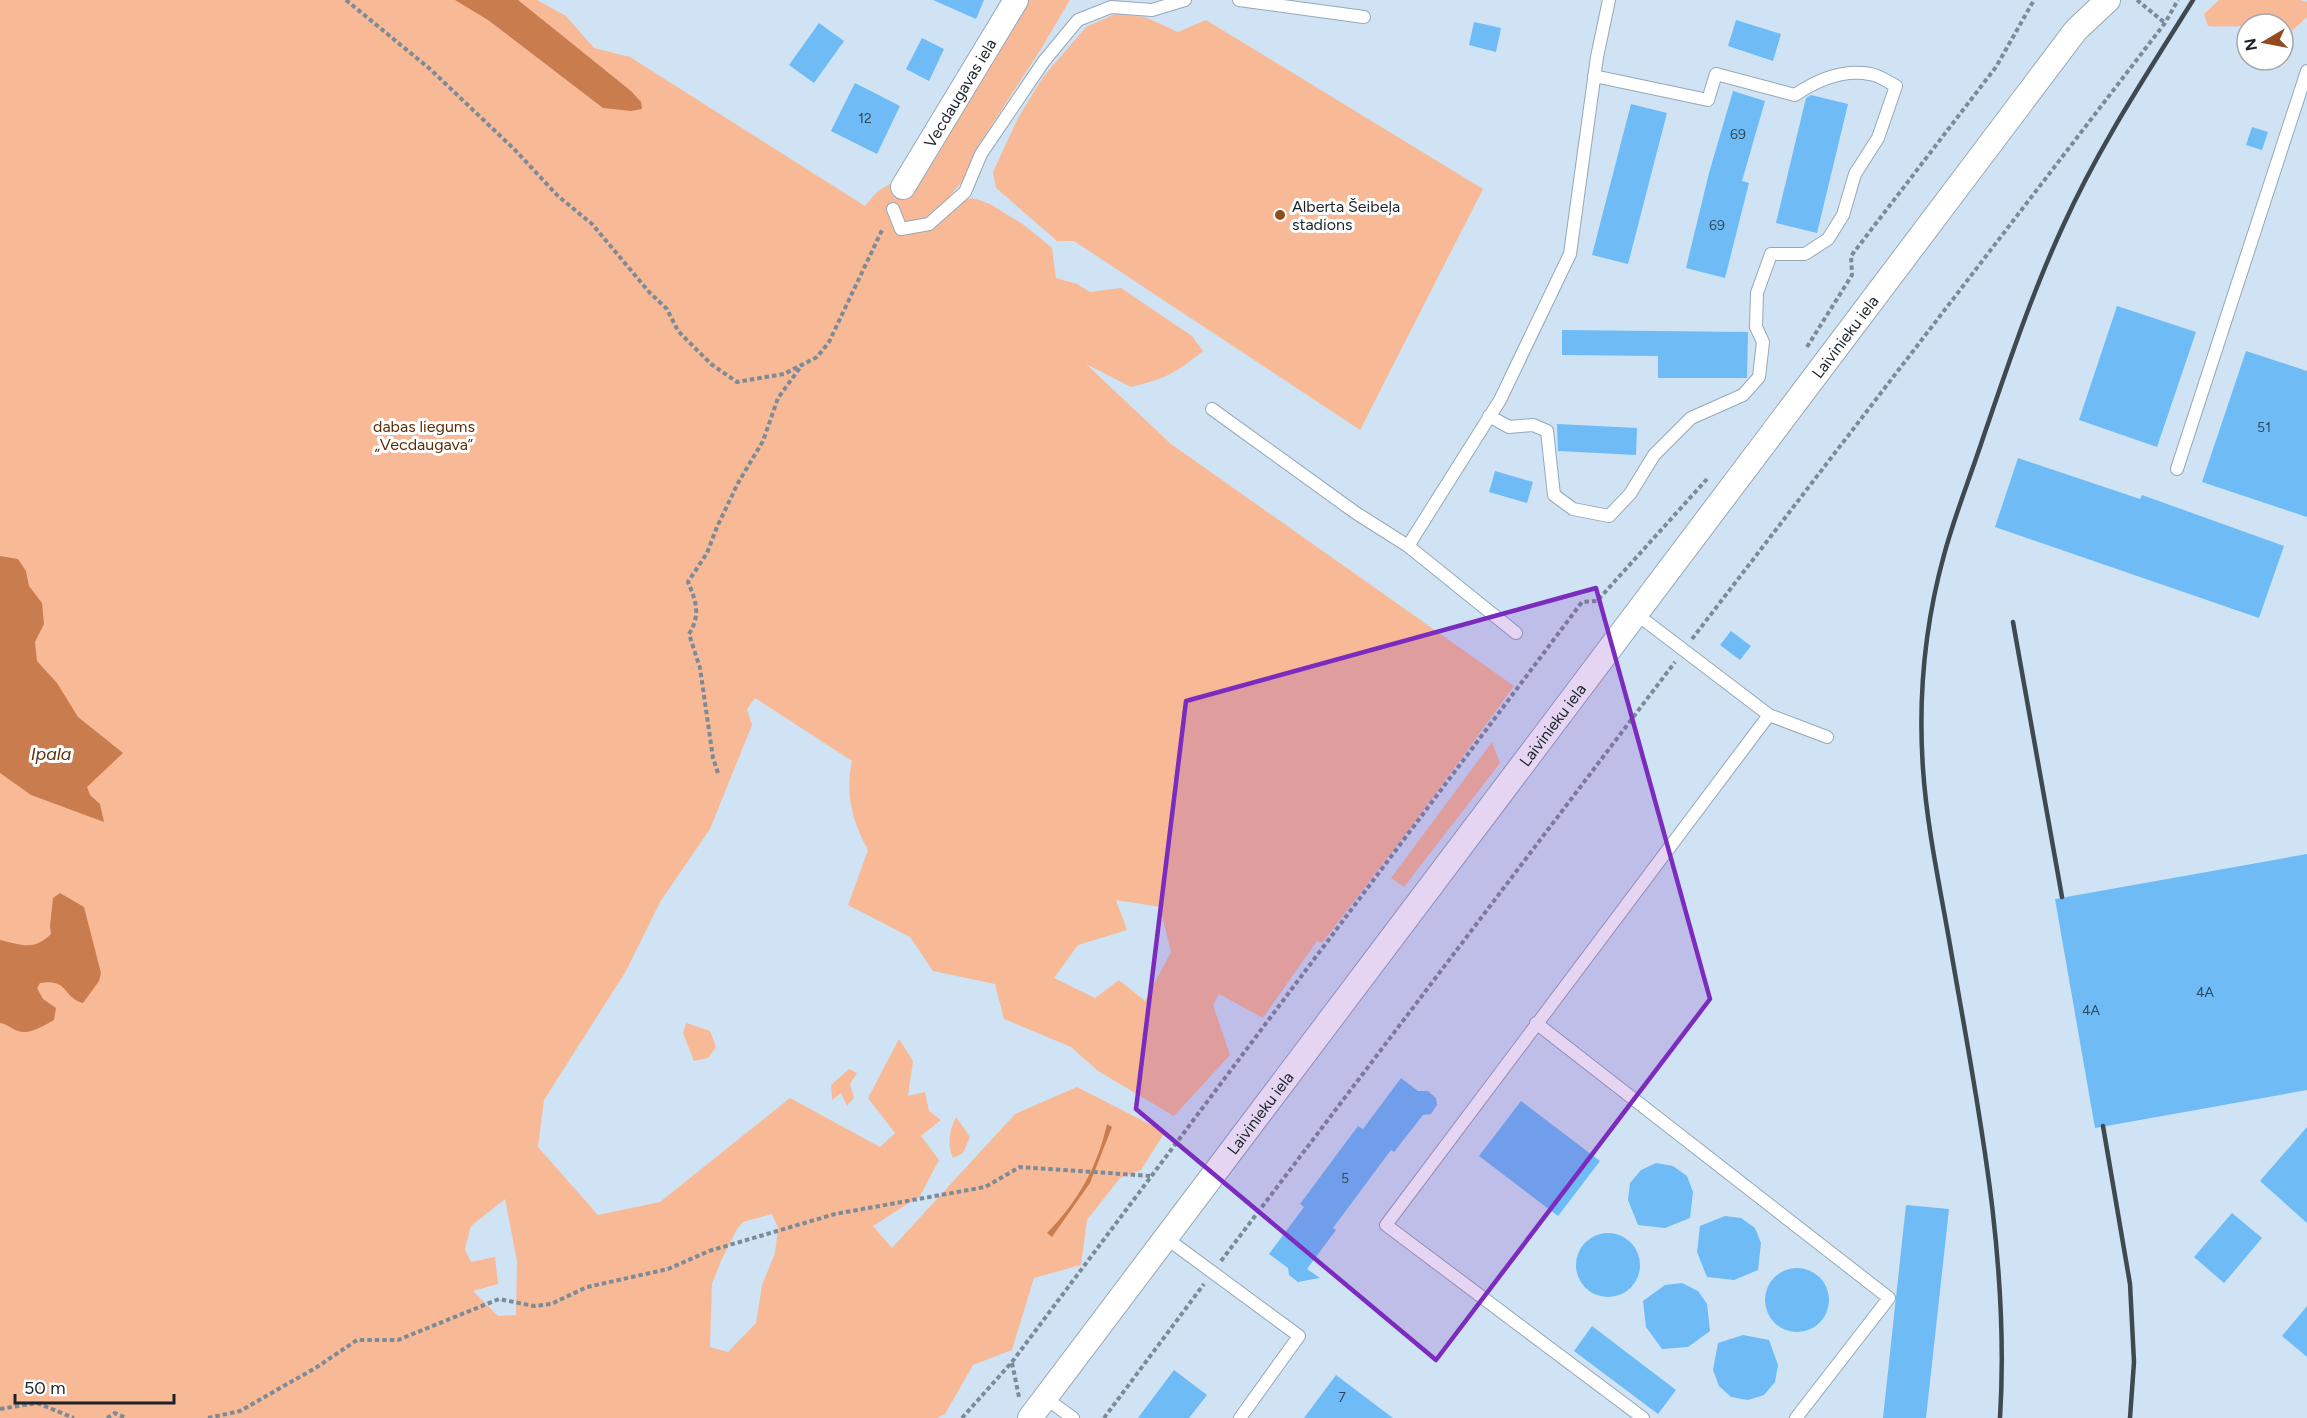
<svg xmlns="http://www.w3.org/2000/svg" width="2307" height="1418" font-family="Figtree,sans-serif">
	<rect width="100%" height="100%" fill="#cfe3f4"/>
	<!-- green -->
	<path fill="#f8ba96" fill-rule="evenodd" d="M0,0H537L566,16L594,48L630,57L865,206L878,191L907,174L1021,0H1070L1041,49L976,149L970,172L948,198L963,200L973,198L990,204L1024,225L1052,248L1056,278L1077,284L1090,292L1121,288L1192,336L1203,351C1176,373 1165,379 1131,387L1086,364L1171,444L1514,686L1415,822L1322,943L1317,941L1263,1018L1219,994L1213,1005L1230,1055L1174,1116L1098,1071L1071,1047L1004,1019L995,984L933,971L910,937L848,905L868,850C852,821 845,794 852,761L755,698L747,709L752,725L710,829L660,902L626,971L544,1100L538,1147L598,1215L660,1202L790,1098L880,1147L895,1133L868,1098L899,1039L913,1061L908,1096L925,1092L929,1111L941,1120L921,1136L939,1160L920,1196L873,1226L892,1248L1015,1114L1077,1087L1165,1132L1141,1170L1120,1178L1087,1220L1081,1265L1034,1278L1012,1350L973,1365L945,1414L937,1418H0ZM1116,900L1160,907L1171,952L1145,1001L1119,980L1095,998L1054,978L1078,945L1127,930ZM505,1199L517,1261L516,1315L498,1316L473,1291L498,1284L495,1257L471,1262L465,1249L471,1226ZM772,1214L778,1228L775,1253L762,1285L756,1323L728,1352L710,1347L712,1284L721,1261L737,1229L743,1222Z
		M2219,0H2300L2307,2V17L2293,30L2283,34V24C2257,24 2234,28 2208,26L2204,14Z
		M1115,14L1145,17L1178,32L1206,20L1483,189L1360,430L1074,241H1057L996,188L993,172L1018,118L1043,77L1086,27Z
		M1492,742L1500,763L1404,887L1391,878Z
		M686,1023L710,1031L716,1047L708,1058L694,1061L683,1033Z
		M849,1069L857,1073L850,1084L854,1098L847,1106L841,1093L832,1100L831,1085Z
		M956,1117L970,1137L963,1153L953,1158C947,1144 949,1131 956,1117Z"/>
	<!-- water -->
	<path fill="#c97c4e" d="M455,0H518L631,91L641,102L642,109L631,111L603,108L488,20Z
		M0,556L18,559L26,571L29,586L42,603L44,624L35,642L37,661L57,683L78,717L123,753L87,787L90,795L100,804L104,822L31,795L0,773Z
		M60,893L84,907L101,973L99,981L83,1003C62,997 69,978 40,983L37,988L43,999L56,1008L54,1020C43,1026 30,1035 18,1031C11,1029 8,1024 0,1023V940C22,945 34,951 51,934L50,926L53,898Z
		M1107,1124L1112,1127L1090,1183L1052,1237L1047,1233C1078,1201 1097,1168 1107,1124Z"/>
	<!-- building -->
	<path fill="#6fbbf6" d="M933,0H984L976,19Z
		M1736,20L1781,34L1773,61L1728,46Z
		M1474,22L1501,28L1496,52L1469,45Z
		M819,23L844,41L814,83L789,65Z
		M922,38L944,49L929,81L906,69Z
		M855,83L900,106L877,154L831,131Z
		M1733,91L1765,101L1742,181L1749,183L1725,278L1686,268L1709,173Z
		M1811,95L1848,104L1817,233L1776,223L1806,98Z
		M1631,104L1667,113L1628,264L1592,255Z
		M2252,127L2268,132L2262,150L2246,145Z
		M2117,306L2196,332L2157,447L2079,420Z
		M1562,330L1748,332L1747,378H1658V356L1562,355Z
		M2246,351L2307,371V517L2202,482Z
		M1557,424L1637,428L1636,455L1558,451Z
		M2018,458L2140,499L2142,495L2284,546L2259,618L1995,527Z
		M1495,471L1533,482L1527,503L1489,492Z
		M1731,631L1751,646L1740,660L1720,645Z
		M2307,854V1090L2095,1128L2055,899Z
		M1401,1078L1418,1091H1428L1436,1098L1437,1105L1431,1114L1423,1115L1394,1152L1391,1150L1333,1228L1336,1230L1307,1269L1320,1278L1298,1282L1289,1275L1288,1268L1269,1254L1304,1207L1300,1204L1358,1126L1363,1129Z
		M1521,1101L1600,1161L1558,1216L1479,1156Z
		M2307,1127V1223L2260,1181Z
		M1656,1163L1673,1166L1687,1176L1693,1192L1690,1218L1665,1228L1638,1225L1628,1200L1630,1183L1641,1170Z
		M1906,1205L1949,1209L1926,1418H1883Z
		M2232,1213L2262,1238L2224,1283L2194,1257Z
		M1725,1216L1741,1218L1755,1228L1761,1243L1758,1270L1734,1280L1707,1277L1697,1252L1700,1226Z
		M1576 1265a32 32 0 1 1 64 0a32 32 0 1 1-64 0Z
		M1765 1300a32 32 0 1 1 64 0a32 32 0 1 1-64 0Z
		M1682,1283L1698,1291L1707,1304L1710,1331L1688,1347L1662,1349L1646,1327L1643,1301L1665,1285Z
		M2307,1306V1357L2282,1336Z
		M1592,1326L1676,1390L1658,1414L1574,1351Z
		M1743,1335L1769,1340L1778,1365L1775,1382L1764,1395L1748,1400L1731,1397L1719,1386L1713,1370L1718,1343Z
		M1174,1370L1207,1395L1189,1418H1138Z
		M1336,1375L1393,1418H1304Z"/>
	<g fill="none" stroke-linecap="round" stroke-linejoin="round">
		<!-- lane casing -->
		<g stroke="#95a8b8" stroke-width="14">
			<path id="lane" d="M1239,0L1364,17
				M893,209L901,229L929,224L965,192L981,154L1044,61L1078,20L1111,7L1152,10L1185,0
				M1212,409L1356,513L1408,546L1500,400L1570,254L1597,57L1609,0
				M1489,416L1509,427L1533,425L1547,431L1554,495L1573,509L1609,516L1630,494L1654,455L1691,418L1743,395L1759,377L1763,342L1756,327L1757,293L1771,254H1805L1828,239L1843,215L1855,174L1878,138L1896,86C1888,82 1879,75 1870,74C1843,69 1817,80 1795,95L1716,74L1708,100L1594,76
				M2177,469L2307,71
				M1408,546L1516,633
				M1635,613L1769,715L1827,737
				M1536,1023L1889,1298L1796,1418
				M1166,1238L1299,1336L1240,1418
				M1045,1398L1073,1418
				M1643,1418L1386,1225L1769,715"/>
		</g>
		<!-- street casing -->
		<g stroke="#95a8b8" stroke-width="26">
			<g id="street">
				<path id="s1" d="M903,187L1016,0"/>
				<path id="s2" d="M1030,1418L2076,30L2108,0"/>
			</g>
		</g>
		<!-- path -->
		<path stroke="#7c8b97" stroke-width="4" stroke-dasharray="4.5 3" stroke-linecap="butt" d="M346,0L430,69L514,149L558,196L592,224L650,293L667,309L678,331L711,364L737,382L784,374L817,357L829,342L883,228
			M2137,0L2165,23
			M1807,347L1852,275L1851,256L1996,67L2034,0
			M1692,639L2165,23L2178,0
			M718,773L713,758L700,668L689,634C701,615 696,601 688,582L707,553L717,527L738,483L763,441L778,398L802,365
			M1221,1261L1675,662
			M1012,1363L1019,1397
			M0,1409L37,1403L74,1418
			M107,1418L115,1413L126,1418
			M208,1418L240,1411L317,1367L357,1340H398L499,1299L534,1306L551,1304L587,1287L668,1269L709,1251L835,1214L985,1187L1020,1167L1151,1176
			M962,1418L1012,1362L1582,602L1597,601L1707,479
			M1104,1418L1204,1284"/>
		<!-- lane -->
		<use href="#lane" stroke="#fff" stroke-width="12"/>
		<!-- street -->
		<use href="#street" stroke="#fff" stroke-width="24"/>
		<!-- rail -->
		<path stroke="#3f4951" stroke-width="4.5" d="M2013,622L2062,897
			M2103,1126L2130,1284L2134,1362L2130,1418
			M2000,1418C2010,1258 1977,1102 1950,945C1940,887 1927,828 1923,769C1918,697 1925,624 1944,555C1955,514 1971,475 1984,435C2008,365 2032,293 2063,226C2099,146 2147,74 2193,0"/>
	</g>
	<!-- marked area -->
	<path fill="#7b2cbf" fill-opacity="0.2" stroke="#7b2cbf" stroke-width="4.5" stroke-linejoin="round" d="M1596,588L1710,999L1436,1360L1136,1109L1186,701Z"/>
	<!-- markers -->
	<circle fill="#904c1f" stroke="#fff" stroke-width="2" cx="1280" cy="215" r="6"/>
	<g text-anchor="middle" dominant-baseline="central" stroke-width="6" stroke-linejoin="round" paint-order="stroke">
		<!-- number labels -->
		<g font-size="14" fill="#30495c">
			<text x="865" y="118">12</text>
			<text x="1738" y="134">69</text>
			<text x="1717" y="225">69</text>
			<text x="2264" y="427">51</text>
			<text x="2205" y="992">4A</text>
			<text x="2091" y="1010">4A</text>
			<text x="1345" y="1178">5</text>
			<text x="1342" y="1397">7</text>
		</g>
		<!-- street labels -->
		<g font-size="16" fill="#1b2329" stroke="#fff">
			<text stroke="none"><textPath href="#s1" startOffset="110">Vecdaugavas iela</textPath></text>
			<text stroke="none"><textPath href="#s2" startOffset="1354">Laivinieku iela</textPath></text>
			<text stroke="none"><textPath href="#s2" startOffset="868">Laivinieku iela</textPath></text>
			<text stroke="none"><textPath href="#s2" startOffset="382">Laivinieku iela</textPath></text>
		</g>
		<!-- poi labels -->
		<g font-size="16" fill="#1b2329" stroke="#fff" text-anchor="start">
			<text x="1292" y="206">Alberta Šeibeļa<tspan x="1292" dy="18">stadions</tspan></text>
		</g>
		<!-- park labels -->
		<g font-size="16" fill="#5e2c07" stroke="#fff">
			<text x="424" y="426">dabas liegums<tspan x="424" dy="18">„Vecdaugava”</tspan></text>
		</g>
		<!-- water labels -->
		<g font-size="18" font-style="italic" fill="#5e2c07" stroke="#fff">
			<text x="51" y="754">Ipala</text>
		</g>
	</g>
	<!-- north arrow -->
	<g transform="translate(2265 42) rotate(260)"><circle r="28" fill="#ffffff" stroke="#a4a7a9" stroke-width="1.5"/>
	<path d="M0-4.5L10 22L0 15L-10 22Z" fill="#904c1f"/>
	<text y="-9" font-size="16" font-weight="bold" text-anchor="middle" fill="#1b2329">N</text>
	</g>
	<!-- scale -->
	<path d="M15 1394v9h159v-9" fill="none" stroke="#1b2329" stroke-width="3"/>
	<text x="24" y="1394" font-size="18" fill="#1b2329" stroke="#ffffff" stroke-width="4.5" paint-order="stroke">50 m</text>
</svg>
